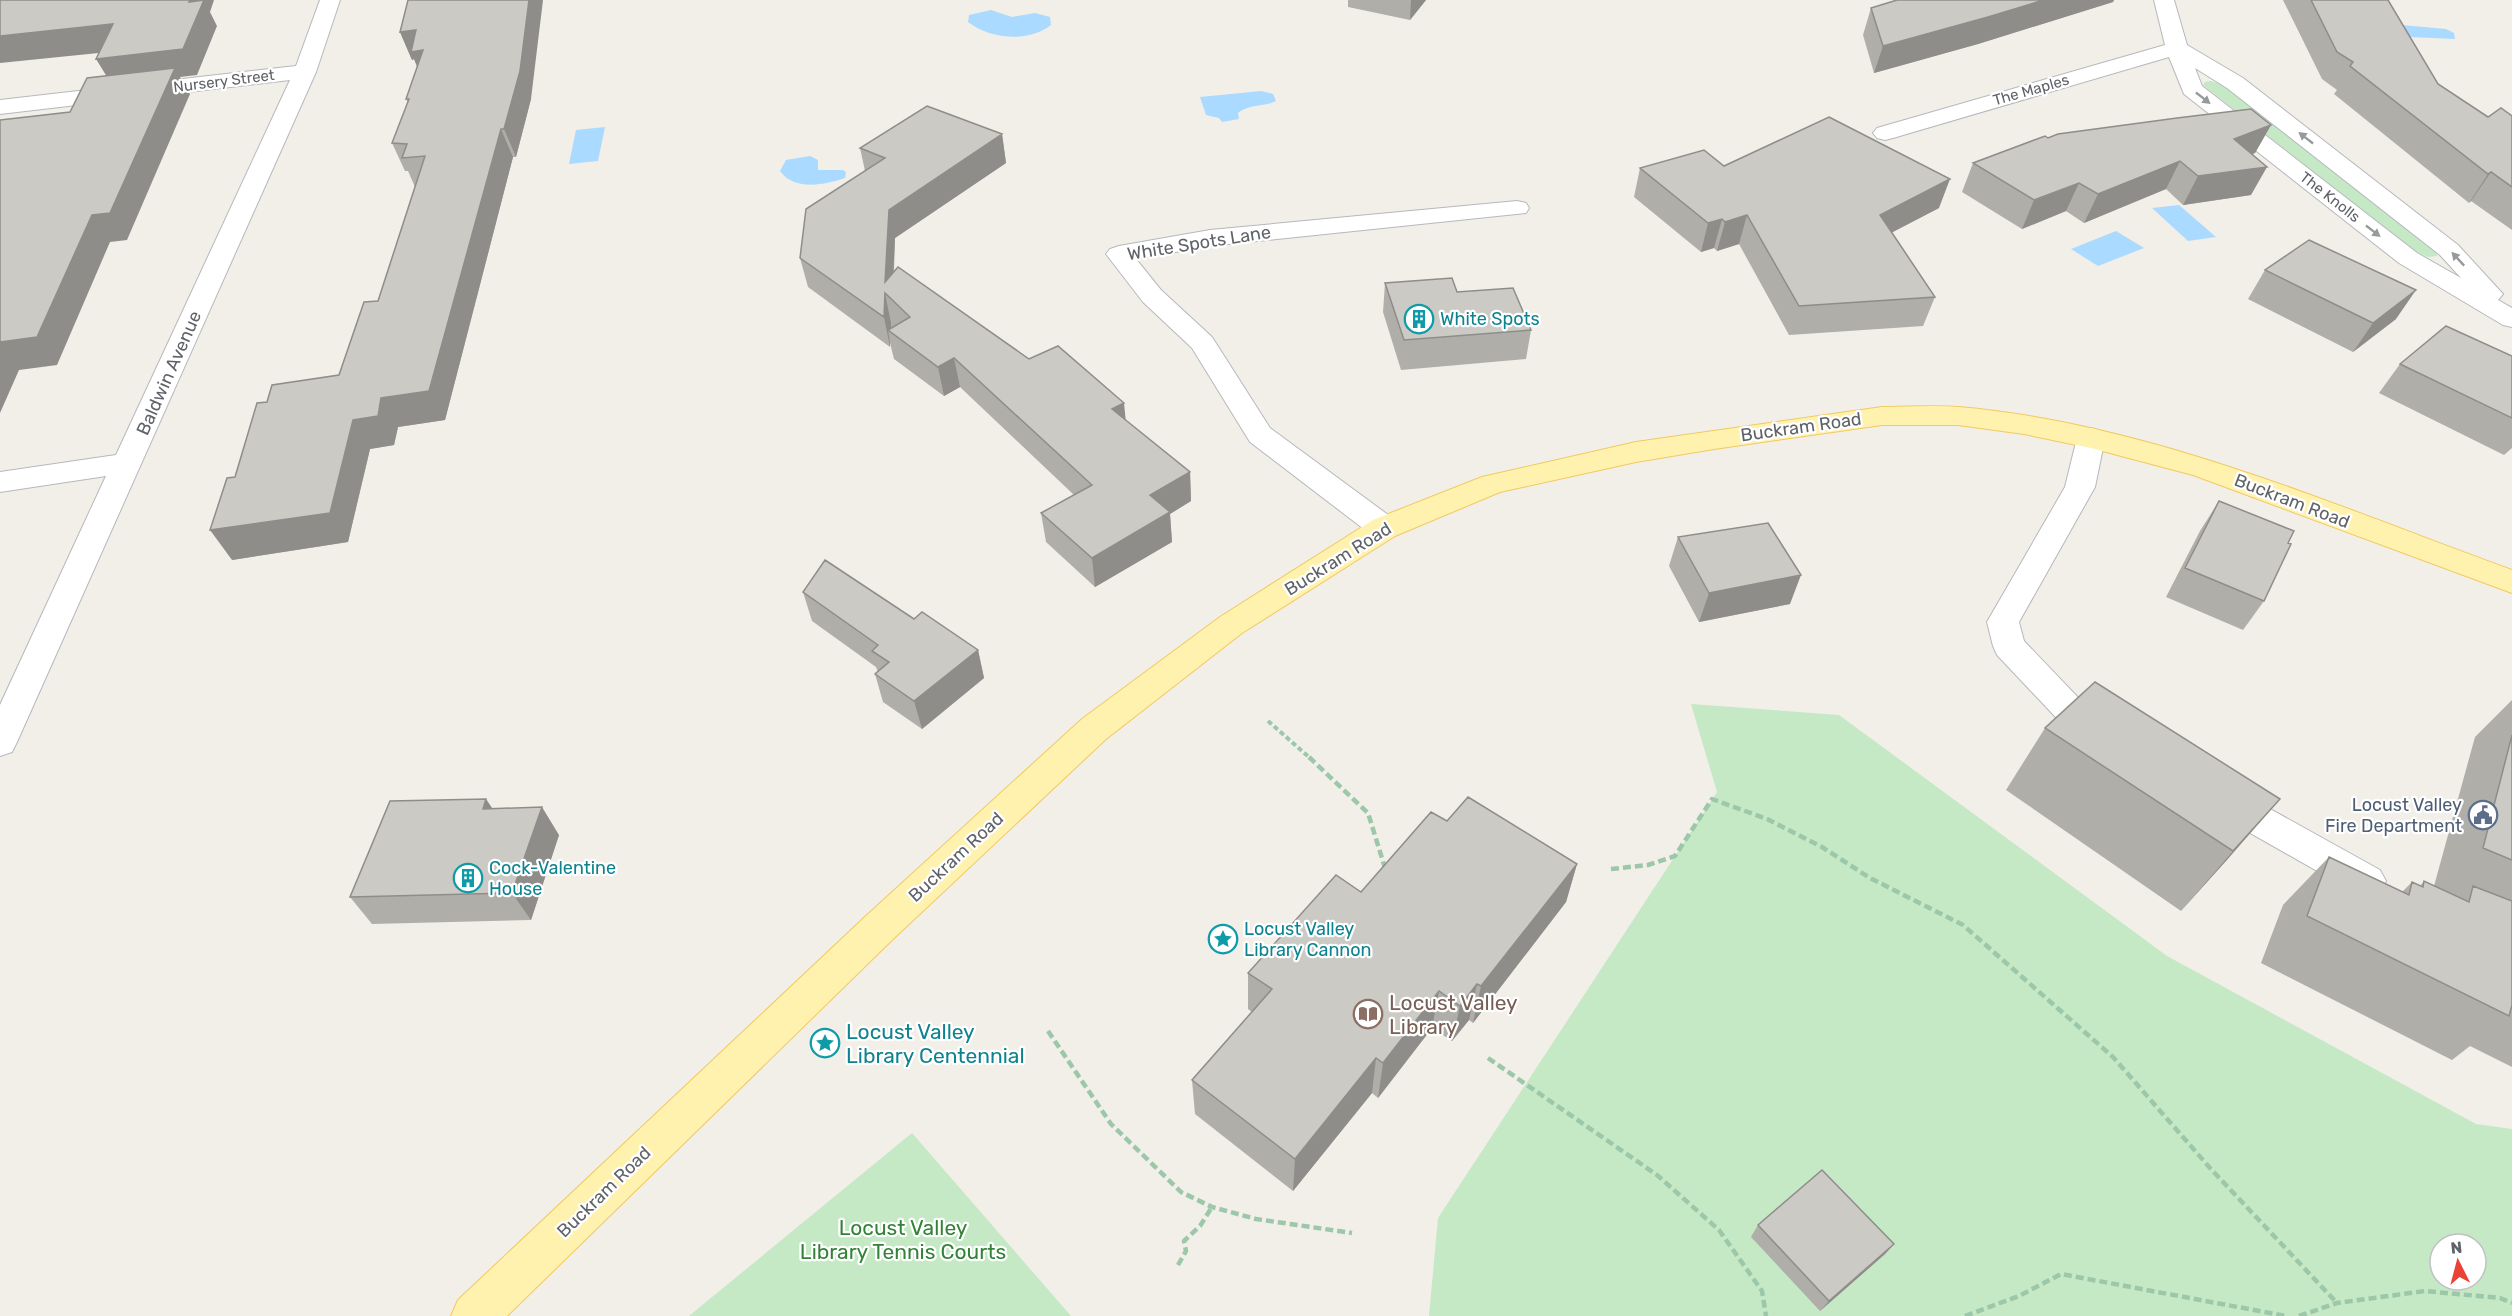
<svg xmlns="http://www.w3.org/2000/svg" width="2512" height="1316" font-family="Rubik,sans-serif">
	<rect width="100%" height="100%" fill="#f1efe8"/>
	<!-- green -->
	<path fill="#c5e8c5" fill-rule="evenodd" d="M2211,81L2223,85L2436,250L2437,256L2428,257L2415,251L2203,85L2205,82Z
		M1691,704L1839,715L2167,956L2476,1124L2512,1129V1316H1429L1438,1218L1717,792ZM2440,1244H2476V1280H2440Z
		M912,1133L1071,1316H689Z"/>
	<!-- water -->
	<path fill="#aadaff" d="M991,10L1012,17L1035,13L1050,17L1051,25C1028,43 990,39 968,22L969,15Z
		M2402,25L2446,29L2454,33L2455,39L2410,37Z
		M1261,91L1273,94L1276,101C1264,107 1248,104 1238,113L1239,119L1222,122L1219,118L1206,115L1200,97Z
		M605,127L598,161L569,164L576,130Z
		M810,156L818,160V170H843L846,172L845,178C825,185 794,191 780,171L786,160Z
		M2179,205L2216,237L2188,241L2152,208Z
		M2116,231L2144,248L2098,266L2071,249Z"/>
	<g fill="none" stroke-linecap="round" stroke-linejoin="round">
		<!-- minor casing -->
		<g stroke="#b5b8bc" stroke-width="2">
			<path id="minor" d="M320,0H340L316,72L17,742L12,752L0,756V705L106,476L0,492V472L116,455L290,80L0,114V100L296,66Z
				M2154,0H2174L2187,45L2243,78L2458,245L2503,294L2498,300L2512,308V327L2503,325L2399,263L2184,94L2169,57L1893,138L1885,140L1877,138L1873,133L1877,128L2165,45ZM2195,68L2227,88L2440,255L2461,278L2417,253L2202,86Z
				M1517,201L1526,203L1529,208L1526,213L1210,246L1136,259L1161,290L1212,337L1270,428L1395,520L1399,528L1395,536L1384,539L1373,536L1250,442L1192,348L1143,302L1106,254L1110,249L1119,246L1210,230Z
				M2091,428L2101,431L2105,438L2095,487L2019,622L2024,641L2089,709L2115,722L2120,732L2115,742L2103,746L2065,727L1997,655L1993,646L1987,622L2065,487L2077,438L2081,431Z
				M2221,784L2234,789L2380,870L2386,881L2380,892L2367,897L2354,892L2208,809L2203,799L2208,789Z"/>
		</g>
		<!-- major casing -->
		<g stroke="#f2c960" stroke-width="2">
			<path id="major" d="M1882,407C1907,407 1934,405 1959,407C2151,424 2333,505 2512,570V593L2193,475L2091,448L2024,434L1958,425H1882L1714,449L1636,462L1500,492L1395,536L1242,633L1106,739L892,940L507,1316H451L458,1300L866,916L1082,719L1220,617L1373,520L1482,477L1636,442Z"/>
		</g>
		<!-- path-far1 -->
		<path stroke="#9cc7a9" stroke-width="4" stroke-dasharray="5 3" stroke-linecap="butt" d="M1268,721L1310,758"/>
		<!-- path -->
		<path stroke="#9cc7a9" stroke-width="4.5" stroke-dasharray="8 4" stroke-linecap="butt" d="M1309,757L1368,813L1385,868
			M1611,869L1648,865L1675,856L1712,799L1767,819L1822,847L1870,878L1963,925L2113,1057L2210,1168L2337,1303
			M1048,1031L1111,1124L1181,1192L1212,1207L1256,1219L1352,1233
			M1488,1058L1657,1175L1719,1230L1762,1291L1766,1316
			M1178,1265L1186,1251L1184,1241L1200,1226L1212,1207
			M1965,1316L2019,1296L2061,1274L2286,1316
			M2299,1316L2337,1303L2425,1291L2500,1298L2512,1303"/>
		<!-- minor -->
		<use href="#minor" fill="#fff" fill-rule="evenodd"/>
		<!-- major -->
		<use href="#major" fill="#fff2af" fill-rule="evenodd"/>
	</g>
	<!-- wall -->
	<path fill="#afaea9" d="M1348,0H1426L1410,20L1348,7Z
		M1897,0H2114L2113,2L1978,44L1874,73L1863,35L1871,8Z
		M2283,0H2388L2438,84L2488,117L2512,116V230L2471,201L2469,203L2334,94L2337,90L2322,79Z
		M400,32L531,99L516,157H513L445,420L398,427L394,445L370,449L348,542L232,560L235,477L267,402L339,375L378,301L415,187L408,171H405L392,143L408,103L406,99L417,67L414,59L412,60Z
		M2271,125L2255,153L2252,154L2251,195L2183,205L2166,189L2084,223L2066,211L2022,229L1962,192L1973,163L2048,138Z
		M1002,134L1006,163L895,238L894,272L1125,420L1190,472L1191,501L1170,514L1172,542L1095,587L1046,542L1041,513L1074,495L960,387L944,396L894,359L890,343V347L808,287L800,258L865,171L860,148Z
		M1724,166L1939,208L1892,232L1935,297L1923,326L1789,335L1739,244L1717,251L1714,248L1701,252L1634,197L1640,168Z
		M2265,270L2396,319L2353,352L2248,299Z
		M1385,283L1457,292L1531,330L1526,359L1401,370L1383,312Z
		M2512,356V448L2504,455L2379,393L2400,364Z
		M2219,501L2288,543L2264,601L2243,630L2166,597L2200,531Z
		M1678,537L1790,604L1699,622L1669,566Z
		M803,592L914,619L978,650L984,678L922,729L883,702L875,674L878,672L876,667L812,621Z
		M2512,700V1067L2470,1046L2452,1060L2261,963L2283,905L2329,857L2402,892L2412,882L2420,886L2424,881L2434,886L2475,737Z
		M2045,728L2280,799L2181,911L2006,790Z
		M492,808L559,835L531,920L372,924L350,897Z
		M1447,821L1577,864L1566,902L1473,1023L1469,1020L1452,1041L1432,1028L1378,1098L1372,1093L1293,1191L1195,1114L1192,1080L1252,1012L1248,1009V973L1361,892Z
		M1758,1225L1894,1244L1885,1254L1820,1311L1751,1237Z"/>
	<!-- shaded-wall -->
	<path fill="#8f8d8a" d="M190,0H214L210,12L217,26L197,75L180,77L190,94L127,240L110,242L57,365L19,370L0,413V342L112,85L96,59L189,2Z
		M529,0H543L531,99L516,157L504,129Z
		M1411,0H1426L1410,20Z
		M2044,0H2114L2113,2L1978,44L1874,73L1883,46Z
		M113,24L128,50L0,63V36Z
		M416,30L428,58L423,79L414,59L412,60L400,32Z
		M2271,125L2255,153L2219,168L2234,139Z
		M501,129L513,157L445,420L398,427L394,445L370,449L348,542L232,560L210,530L381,398Z
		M1002,134L1006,163L895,238L892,300L885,282L889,210Z
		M2180,161L2166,189L2084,223L2098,194Z
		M2267,167L2251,195L2183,205L2198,176Z
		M2491,172L2471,201L2469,203L2488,174Z
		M1950,179L1939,208L1870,244L1880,215Z
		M2079,183L2066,211L2022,229L2034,200Z
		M1747,215L1739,244L1717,251L1725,222Z
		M1722,219L1714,248L1701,252L1708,223Z
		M2416,290L2396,319L2353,352L2373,323Z
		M885,293L891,323V332L888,330L890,343V347L884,317Z
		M954,358L960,387L944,396L938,367Z
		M1124,403L1127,433L1112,409Z
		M1190,472L1191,501L1170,514L1172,542L1095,587L1092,558L1150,495Z
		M1801,575L1790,604L1699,622L1709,593Z
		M978,650L984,678L922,729L914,701Z
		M486,799L505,827L483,809Z
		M2280,799L2227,860L2181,911L2233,851Z
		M542,807L559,835L531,920L512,893Z
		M1577,864L1566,902L1473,1023L1481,986Z
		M1477,984L1469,1020L1452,1041L1460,1006Z
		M1439,991L1432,1028L1378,1098L1383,1063Z
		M1376,1058L1372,1093L1293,1191L1295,1159Z
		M1894,1244L1885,1254L1820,1311L1829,1301Z"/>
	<!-- building -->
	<path fill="#cccac5" stroke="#8f8d8a" stroke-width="1.5" d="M0,0H190L189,2L204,0L183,49L96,59L113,24L0,36Z
		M408,0H529L520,71L504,129H501L429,391L381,398L378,416L353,420L330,513L210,530L227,478L235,477L257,403L267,402L272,385L339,375L364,302L378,301L425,156L402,158L407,144L392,143L409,99H406L423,50L411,52L416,30L400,32Z
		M1897,0H2044L1988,17L1883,46L1871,8Z
		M2311,0H2388L2438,84L2488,117L2501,108L2512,116V187L2491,172L2488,174L2350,66L2353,62L2337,52Z
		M175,68L110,213L92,215L37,337L0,342V120L70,112L87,78Z
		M927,106L1002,134L889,210L885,282L898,267L1029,359L1058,346L1124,403L1112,409L1190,472L1150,495L1170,512L1092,558L1041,513L1092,485L954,358L938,367L888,330L910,317L885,293L884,317L800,258L806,209L885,158L860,148Z
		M2251,109L2271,125L2234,139L2267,167L2198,176L2180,161L2098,194L2079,183L2034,200L1973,163L2045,136L2048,138L2058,134L2177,118Z
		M1829,117L1950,179L1880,215L1935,297L1799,306L1747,215L1725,222L1722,219L1708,223L1640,168L1704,150L1724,166Z
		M2309,240L2416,290L2373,323L2265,270Z
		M1452,278L1457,292L1513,288L1531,330L1404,340L1385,283Z
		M2446,326L2512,356V418L2400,364Z
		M2219,501L2294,531L2288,543L2291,544L2264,601L2185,568Z
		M1768,523L1801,575L1709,593L1678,537Z
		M825,560L914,619L922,612L978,650L914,701L875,674L889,662L872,651L878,645L803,592Z
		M2095,682L2280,799L2233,851L2045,728Z
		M2512,735V860L2483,848Z
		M1468,797L1577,864L1481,986L1477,984L1460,1006L1439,991L1383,1063L1376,1058L1295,1159L1192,1080L1272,989L1248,973L1336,875L1361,892L1431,812L1447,821Z
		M486,799L483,809L542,807L512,893L350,897L390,801Z
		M2329,857L2409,895L2412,882L2423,887L2424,881L2469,902L2473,886L2512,901V1005L2509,1016L2307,916Z
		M1822,1170L1894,1244L1829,1301L1758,1225Z"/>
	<!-- one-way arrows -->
	<defs><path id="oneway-solid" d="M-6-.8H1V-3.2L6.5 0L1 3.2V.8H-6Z" transform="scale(1.5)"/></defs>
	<g fill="#979a9d">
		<use href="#oneway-solid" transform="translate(2203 98) rotate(38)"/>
		<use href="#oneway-solid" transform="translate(2306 138) rotate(-142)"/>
		<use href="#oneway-solid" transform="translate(2373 231) rotate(38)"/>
		<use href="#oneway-solid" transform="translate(2458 259) rotate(-133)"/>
	</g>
	<!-- icons -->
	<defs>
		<g id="building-ring" transform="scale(1.5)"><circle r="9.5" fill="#fff" stroke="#0f9aa8" stroke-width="1.5"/><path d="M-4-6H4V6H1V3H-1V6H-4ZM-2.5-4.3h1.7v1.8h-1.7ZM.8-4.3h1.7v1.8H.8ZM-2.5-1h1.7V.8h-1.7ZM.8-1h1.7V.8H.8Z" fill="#0f9aa8"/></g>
		<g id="civic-ring" transform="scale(1.5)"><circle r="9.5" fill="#fff" stroke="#5c6f8a" stroke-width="1.5"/><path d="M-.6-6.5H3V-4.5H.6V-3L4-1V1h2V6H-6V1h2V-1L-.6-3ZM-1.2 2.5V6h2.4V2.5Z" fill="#5c6f8a"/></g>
		<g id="sight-ring" transform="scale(1.5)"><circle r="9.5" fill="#fff" stroke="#0f9aa8" stroke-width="1.5"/><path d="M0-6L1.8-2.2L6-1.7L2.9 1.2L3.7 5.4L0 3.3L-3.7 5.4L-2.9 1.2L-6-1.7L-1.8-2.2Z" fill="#0f9aa8"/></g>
		<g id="library-ring" transform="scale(1.5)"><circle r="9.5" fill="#fff" stroke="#8d6e63" stroke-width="1.5"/><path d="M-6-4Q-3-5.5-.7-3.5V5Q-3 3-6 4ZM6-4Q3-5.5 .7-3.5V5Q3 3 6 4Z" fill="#8d6e63"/></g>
	</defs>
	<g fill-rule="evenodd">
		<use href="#building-ring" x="1419" y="319"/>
		<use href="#civic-ring" x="2483" y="815"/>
		<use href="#building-ring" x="468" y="878"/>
		<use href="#sight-ring" x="1223" y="939"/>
		<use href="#library-ring" x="1368" y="1014"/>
		<use href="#sight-ring" x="825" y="1043"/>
	</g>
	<g text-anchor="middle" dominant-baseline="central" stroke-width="4.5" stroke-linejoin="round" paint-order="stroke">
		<!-- far-street labels -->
		<g font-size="15" fill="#5f6368" stroke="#fff">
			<text transform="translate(224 81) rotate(-7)">Nursery Street</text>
			<text transform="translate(2031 90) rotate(-16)">The Maples</text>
			<text transform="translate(2330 197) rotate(38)">The Knolls</text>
		</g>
		<!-- street labels -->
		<g font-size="18" fill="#5f6368" stroke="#fff">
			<text transform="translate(1199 243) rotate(-9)">White Spots Lane</text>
			<text transform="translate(169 373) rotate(-66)">Baldwin Avenue</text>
			<text transform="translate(1801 427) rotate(-8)">Buckram Road</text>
			<text transform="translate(2292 501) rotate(21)">Buckram Road</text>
			<text transform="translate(1338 559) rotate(-32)">Buckram Road</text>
			<text transform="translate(956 857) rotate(-43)">Buckram Road</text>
			<text transform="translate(604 1192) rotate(-44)">Buckram Road</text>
		</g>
		<!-- culture labels -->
		<g font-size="18" fill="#0d838f" stroke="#fff" text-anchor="start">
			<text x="1440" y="319">White Spots</text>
			<text x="489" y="868">Cock-Valentine<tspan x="489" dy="21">House</tspan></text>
			<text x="1244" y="929">Locust Valley<tspan x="1244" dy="21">Library Cannon</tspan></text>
		</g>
		<!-- service labels -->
		<g font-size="18" fill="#4e5e75" stroke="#fff" text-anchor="end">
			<text x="2462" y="805">Locust Valley<tspan x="2462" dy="21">Fire Department</tspan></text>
		</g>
		<!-- near-education labels -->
		<g font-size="21" fill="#785e54" stroke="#fff" text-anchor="start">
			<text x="1389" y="1002">Locust Valley<tspan x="1389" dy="24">Library</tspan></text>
		</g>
		<!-- near-culture labels -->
		<g font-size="21" fill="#0d838f" stroke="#fff" text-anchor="start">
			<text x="846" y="1031">Locust Valley<tspan x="846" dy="24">Library Centennial</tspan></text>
		</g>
		<!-- near-park labels -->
		<g font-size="21" fill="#348238" stroke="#fff">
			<text x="903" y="1227">Locust Valley<tspan x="903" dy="24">Library Tennis Courts</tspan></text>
		</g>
	</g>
	<!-- north arrow -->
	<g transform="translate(2458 1262) rotate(354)"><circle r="28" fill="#ffffff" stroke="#bfc1c3" stroke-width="1.5"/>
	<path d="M0-4.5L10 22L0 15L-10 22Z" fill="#ea4335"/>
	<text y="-9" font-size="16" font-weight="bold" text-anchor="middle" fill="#5f6368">N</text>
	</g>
</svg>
